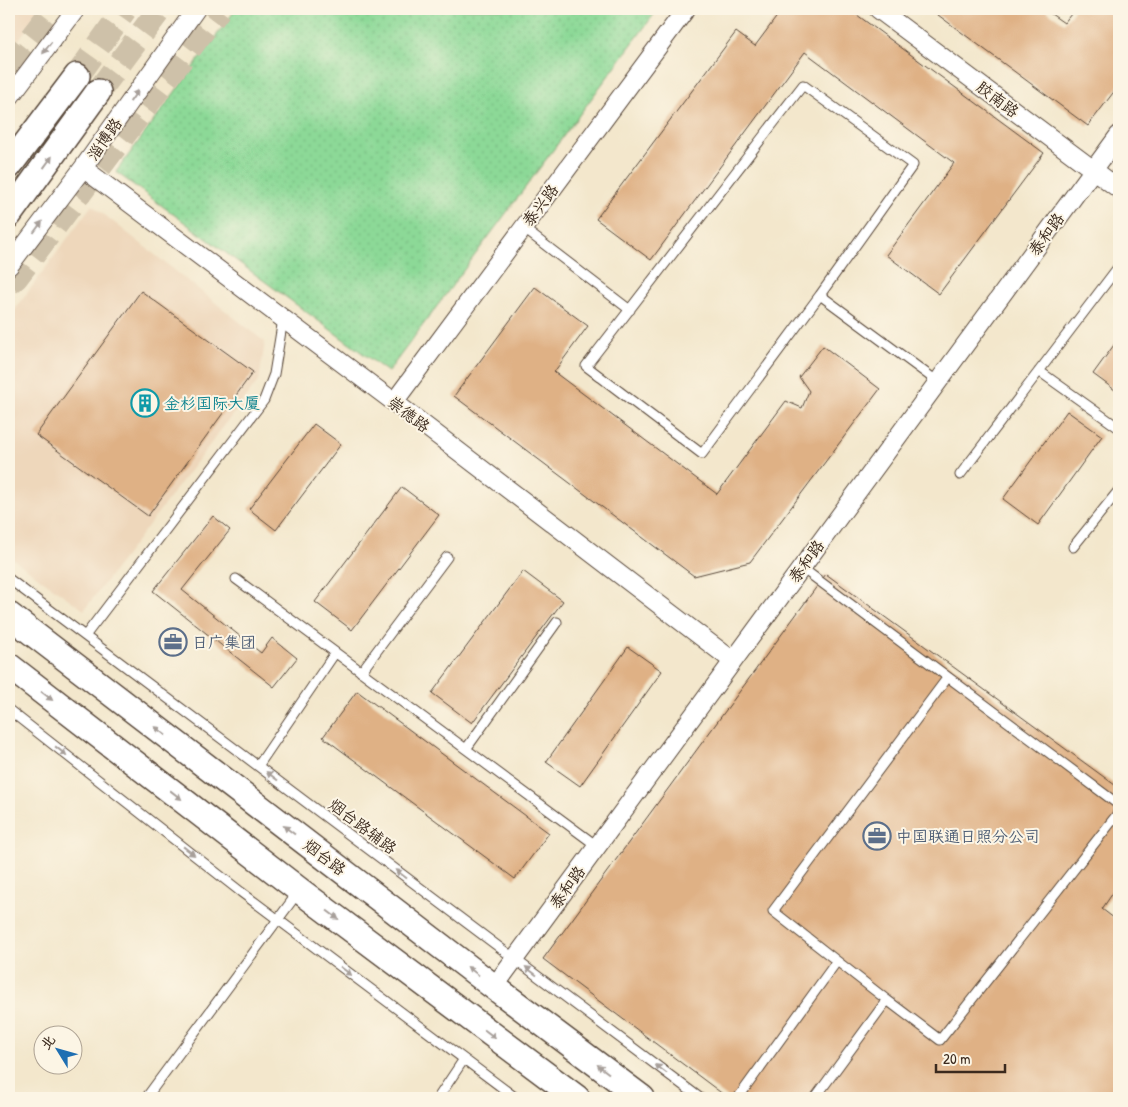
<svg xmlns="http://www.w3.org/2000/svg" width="1128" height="1107" font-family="'Patrick Hand','LXGW WenKai TC',sans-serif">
	<defs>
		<pattern id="grass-dots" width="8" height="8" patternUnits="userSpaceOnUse" patternTransform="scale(1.25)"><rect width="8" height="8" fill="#8cd997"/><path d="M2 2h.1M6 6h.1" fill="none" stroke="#7aba82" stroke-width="1.8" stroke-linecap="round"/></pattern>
	</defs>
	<rect width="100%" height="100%" fill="#fcf5e5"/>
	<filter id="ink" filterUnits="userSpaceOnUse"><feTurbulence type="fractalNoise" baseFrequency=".02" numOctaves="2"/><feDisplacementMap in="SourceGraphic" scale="10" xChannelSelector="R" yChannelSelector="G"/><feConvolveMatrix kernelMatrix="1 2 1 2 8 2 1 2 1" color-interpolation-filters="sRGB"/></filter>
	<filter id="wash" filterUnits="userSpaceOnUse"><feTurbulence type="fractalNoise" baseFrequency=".0096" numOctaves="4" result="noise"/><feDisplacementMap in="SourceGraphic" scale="20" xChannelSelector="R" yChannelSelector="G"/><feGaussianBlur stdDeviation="1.12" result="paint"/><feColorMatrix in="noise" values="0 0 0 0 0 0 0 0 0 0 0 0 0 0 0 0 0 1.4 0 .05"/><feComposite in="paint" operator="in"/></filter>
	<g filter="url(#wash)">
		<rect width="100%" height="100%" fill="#f3e7cc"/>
		<!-- built -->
		<path fill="#eed7bb" d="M9,9H41L9,53Z
			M92,205L265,342L259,380L84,610L9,556V318Z"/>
		<!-- grass -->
		<path fill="url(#grass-dots)" stroke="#64825a" d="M236,9H658L388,372L116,172Z"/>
		<g id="blocks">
			<!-- building -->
			<path fill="#dfb185" d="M778,9H849L1044,153L939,294L886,255L954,163L805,52L651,260L596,219L736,32L755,46L781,11Z
				M930,9H1044L1064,23L1075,9H1119V85L1088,126Z
				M535,287L588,326L554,372L717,494L786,401L802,408L809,391L799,377L823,346L880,389L750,562L694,576L454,396Z
				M141,291L253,372L148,516L36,435Z
				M1119,338V393L1093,374Z
				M1067,411L1102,436L1038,525L1003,499Z
				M314,424L341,444L276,530L249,509Z
				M402,487L439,515L352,630L315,602Z
				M213,516L230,530L182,590L261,653L272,638L297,658L274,687L153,591Z
				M523,571L563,601L472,723L432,693Z
				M826,574L1119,788V884L1102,909L1119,922V1098H728L543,959Z
				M628,647L662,671L580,786L546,762Z
				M357,691L549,833L515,879L323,737Z"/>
		</g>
	</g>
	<g filter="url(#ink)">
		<use href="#blocks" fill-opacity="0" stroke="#574638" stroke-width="1"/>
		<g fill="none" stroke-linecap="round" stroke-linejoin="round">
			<!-- secondary-tunnel -->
			<path stroke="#cec1a9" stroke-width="25" stroke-dasharray="25 12" stroke-linecap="butt" d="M9,67L54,9
				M77,76L125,9
				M98,92L160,9
				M9,283L16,277L219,9"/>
			<!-- lane casing -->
			<g stroke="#574638" stroke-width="11">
				<path id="lane" d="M523,228L630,310
					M820,295L913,165L803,85L586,366L702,454L820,295L938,382
					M1039,371L1119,428
					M960,475L1119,266
					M1073,547L1119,490
					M802,568L1119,805
					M9,579L700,1098
					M236,579L597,846
					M85,636L264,400L274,374L283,319
					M361,672L447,557
					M9,710L241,892L516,1098
					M466,749L557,622
					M258,766L335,653
					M837,961L887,1000
					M146,1098L299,891
					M438,1098L464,1059
					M738,1098L837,961L773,911L948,677
					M815,1098L887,1000L940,1040L1119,812"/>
			</g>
			<!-- street casing -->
			<g stroke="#574638" stroke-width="20">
				<path id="street" d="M878,9L1119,189
					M9,98L76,9
					M83,168L394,402L733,661
					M9,266L83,168L196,9
					M394,402L686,9
					M494,987L1119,135"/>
			</g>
			<!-- secondary casing -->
			<g stroke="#574638" stroke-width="28">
				<path id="secondary" d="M9,166L77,76
					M9,215L98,92
					M9,615L494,987L642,1098
					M9,666L299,890L577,1098"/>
			</g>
			<!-- lane -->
			<use href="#lane" stroke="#fff" stroke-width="9"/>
			<!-- street -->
			<use href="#street" stroke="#fff" stroke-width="18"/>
			<!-- secondary -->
			<use href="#secondary" stroke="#fff" stroke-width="25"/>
		</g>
		<!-- one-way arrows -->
		<defs><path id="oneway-solid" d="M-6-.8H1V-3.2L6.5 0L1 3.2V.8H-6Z" transform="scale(1.25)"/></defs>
		<g fill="#a79f9a">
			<use href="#oneway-solid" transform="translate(47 48) rotate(127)"/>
			<use href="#oneway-solid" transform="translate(134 96) rotate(-55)"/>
			<use href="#oneway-solid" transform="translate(48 162) rotate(-54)"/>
			<use href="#oneway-solid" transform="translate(38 227) rotate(-53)"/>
			<use href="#oneway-solid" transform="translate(47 696) rotate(38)"/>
			<use href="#oneway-solid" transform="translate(160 731) rotate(-143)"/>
			<use href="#oneway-solid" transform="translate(61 751) rotate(38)"/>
			<use href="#oneway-solid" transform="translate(272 776) rotate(-143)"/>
			<use href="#oneway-solid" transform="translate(176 795) rotate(38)"/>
			<use href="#oneway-solid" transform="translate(289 830) rotate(-143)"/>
			<use href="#oneway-solid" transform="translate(189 851) rotate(38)"/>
			<use href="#oneway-solid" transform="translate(401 874) rotate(-143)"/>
			<use href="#oneway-solid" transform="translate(333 915) rotate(37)"/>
			<use href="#oneway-solid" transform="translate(346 971) rotate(37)"/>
			<use href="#oneway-solid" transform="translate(473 971) rotate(-143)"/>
			<use href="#oneway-solid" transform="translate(531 971) rotate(-143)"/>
			<use href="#oneway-solid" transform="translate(490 1034) rotate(37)"/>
			<use href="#oneway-solid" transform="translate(603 1069) rotate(-143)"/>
			<use href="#oneway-solid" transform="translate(661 1069) rotate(-143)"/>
		</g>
	</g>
	<!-- icons -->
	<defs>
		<g id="building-ring" transform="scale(1.4375)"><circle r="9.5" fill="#fcf5e5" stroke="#0f9aa8" stroke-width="1.5"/><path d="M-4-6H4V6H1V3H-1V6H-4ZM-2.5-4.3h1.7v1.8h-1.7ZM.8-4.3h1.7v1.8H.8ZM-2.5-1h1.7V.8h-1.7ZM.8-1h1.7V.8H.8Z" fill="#0f9aa8"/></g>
		<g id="office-ring" transform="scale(1.4375)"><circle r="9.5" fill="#fcf5e5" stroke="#5c6f8a" stroke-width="1.5"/><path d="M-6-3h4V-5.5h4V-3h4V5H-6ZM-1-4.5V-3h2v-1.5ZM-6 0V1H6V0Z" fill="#5c6f8a"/></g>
	</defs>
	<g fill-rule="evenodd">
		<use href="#building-ring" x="145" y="403"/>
		<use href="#office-ring" x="173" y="642"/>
		<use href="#office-ring" x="877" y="836"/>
	</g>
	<g text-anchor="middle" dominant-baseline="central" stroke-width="4" stroke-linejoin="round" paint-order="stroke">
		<!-- street labels -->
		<g font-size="16" fill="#3b2a1e" stroke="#fcf5e5">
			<text transform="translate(998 99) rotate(37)">胶南路</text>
			<text transform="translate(104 139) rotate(-55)">淄博路</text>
			<text transform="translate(540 205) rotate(-53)">泰兴路</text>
			<text transform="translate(1046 234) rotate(-54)">泰和路</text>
			<text transform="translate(409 414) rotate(37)">崇德路</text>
			<text transform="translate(806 561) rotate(-54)">泰和路</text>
			<text transform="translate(363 826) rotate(37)">烟台路辅路</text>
			<text transform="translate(325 857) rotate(37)">烟台路</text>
			<text transform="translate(567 887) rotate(-54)">泰和路</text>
		</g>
		<!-- culture labels -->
		<g font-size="16" fill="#0d838f" stroke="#fcf5e5" text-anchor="start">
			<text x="164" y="403">金杉国际大厦</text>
		</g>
		<!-- service labels -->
		<g font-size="16" fill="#4e5e75" stroke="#fcf5e5" text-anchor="start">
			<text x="192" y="642">日广集团</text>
			<text x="896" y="836">中国联通日照分公司</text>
		</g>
	</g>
	<!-- margin -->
	<rect width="1128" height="1107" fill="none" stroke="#fcf5e5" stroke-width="30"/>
	<!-- north arrow -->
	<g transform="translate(58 1050) rotate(307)"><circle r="24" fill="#fcf5e5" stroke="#afa495"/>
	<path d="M0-4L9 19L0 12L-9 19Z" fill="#1f6fb2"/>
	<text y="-8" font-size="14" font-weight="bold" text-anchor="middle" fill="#3b2a1e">北</text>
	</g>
	<!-- scale -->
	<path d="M936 1064v8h69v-8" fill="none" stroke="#3b2a1e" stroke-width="2.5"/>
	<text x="943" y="1064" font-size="15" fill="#3b2a1e" stroke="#fcf5e5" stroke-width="4" paint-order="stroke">20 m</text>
</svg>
